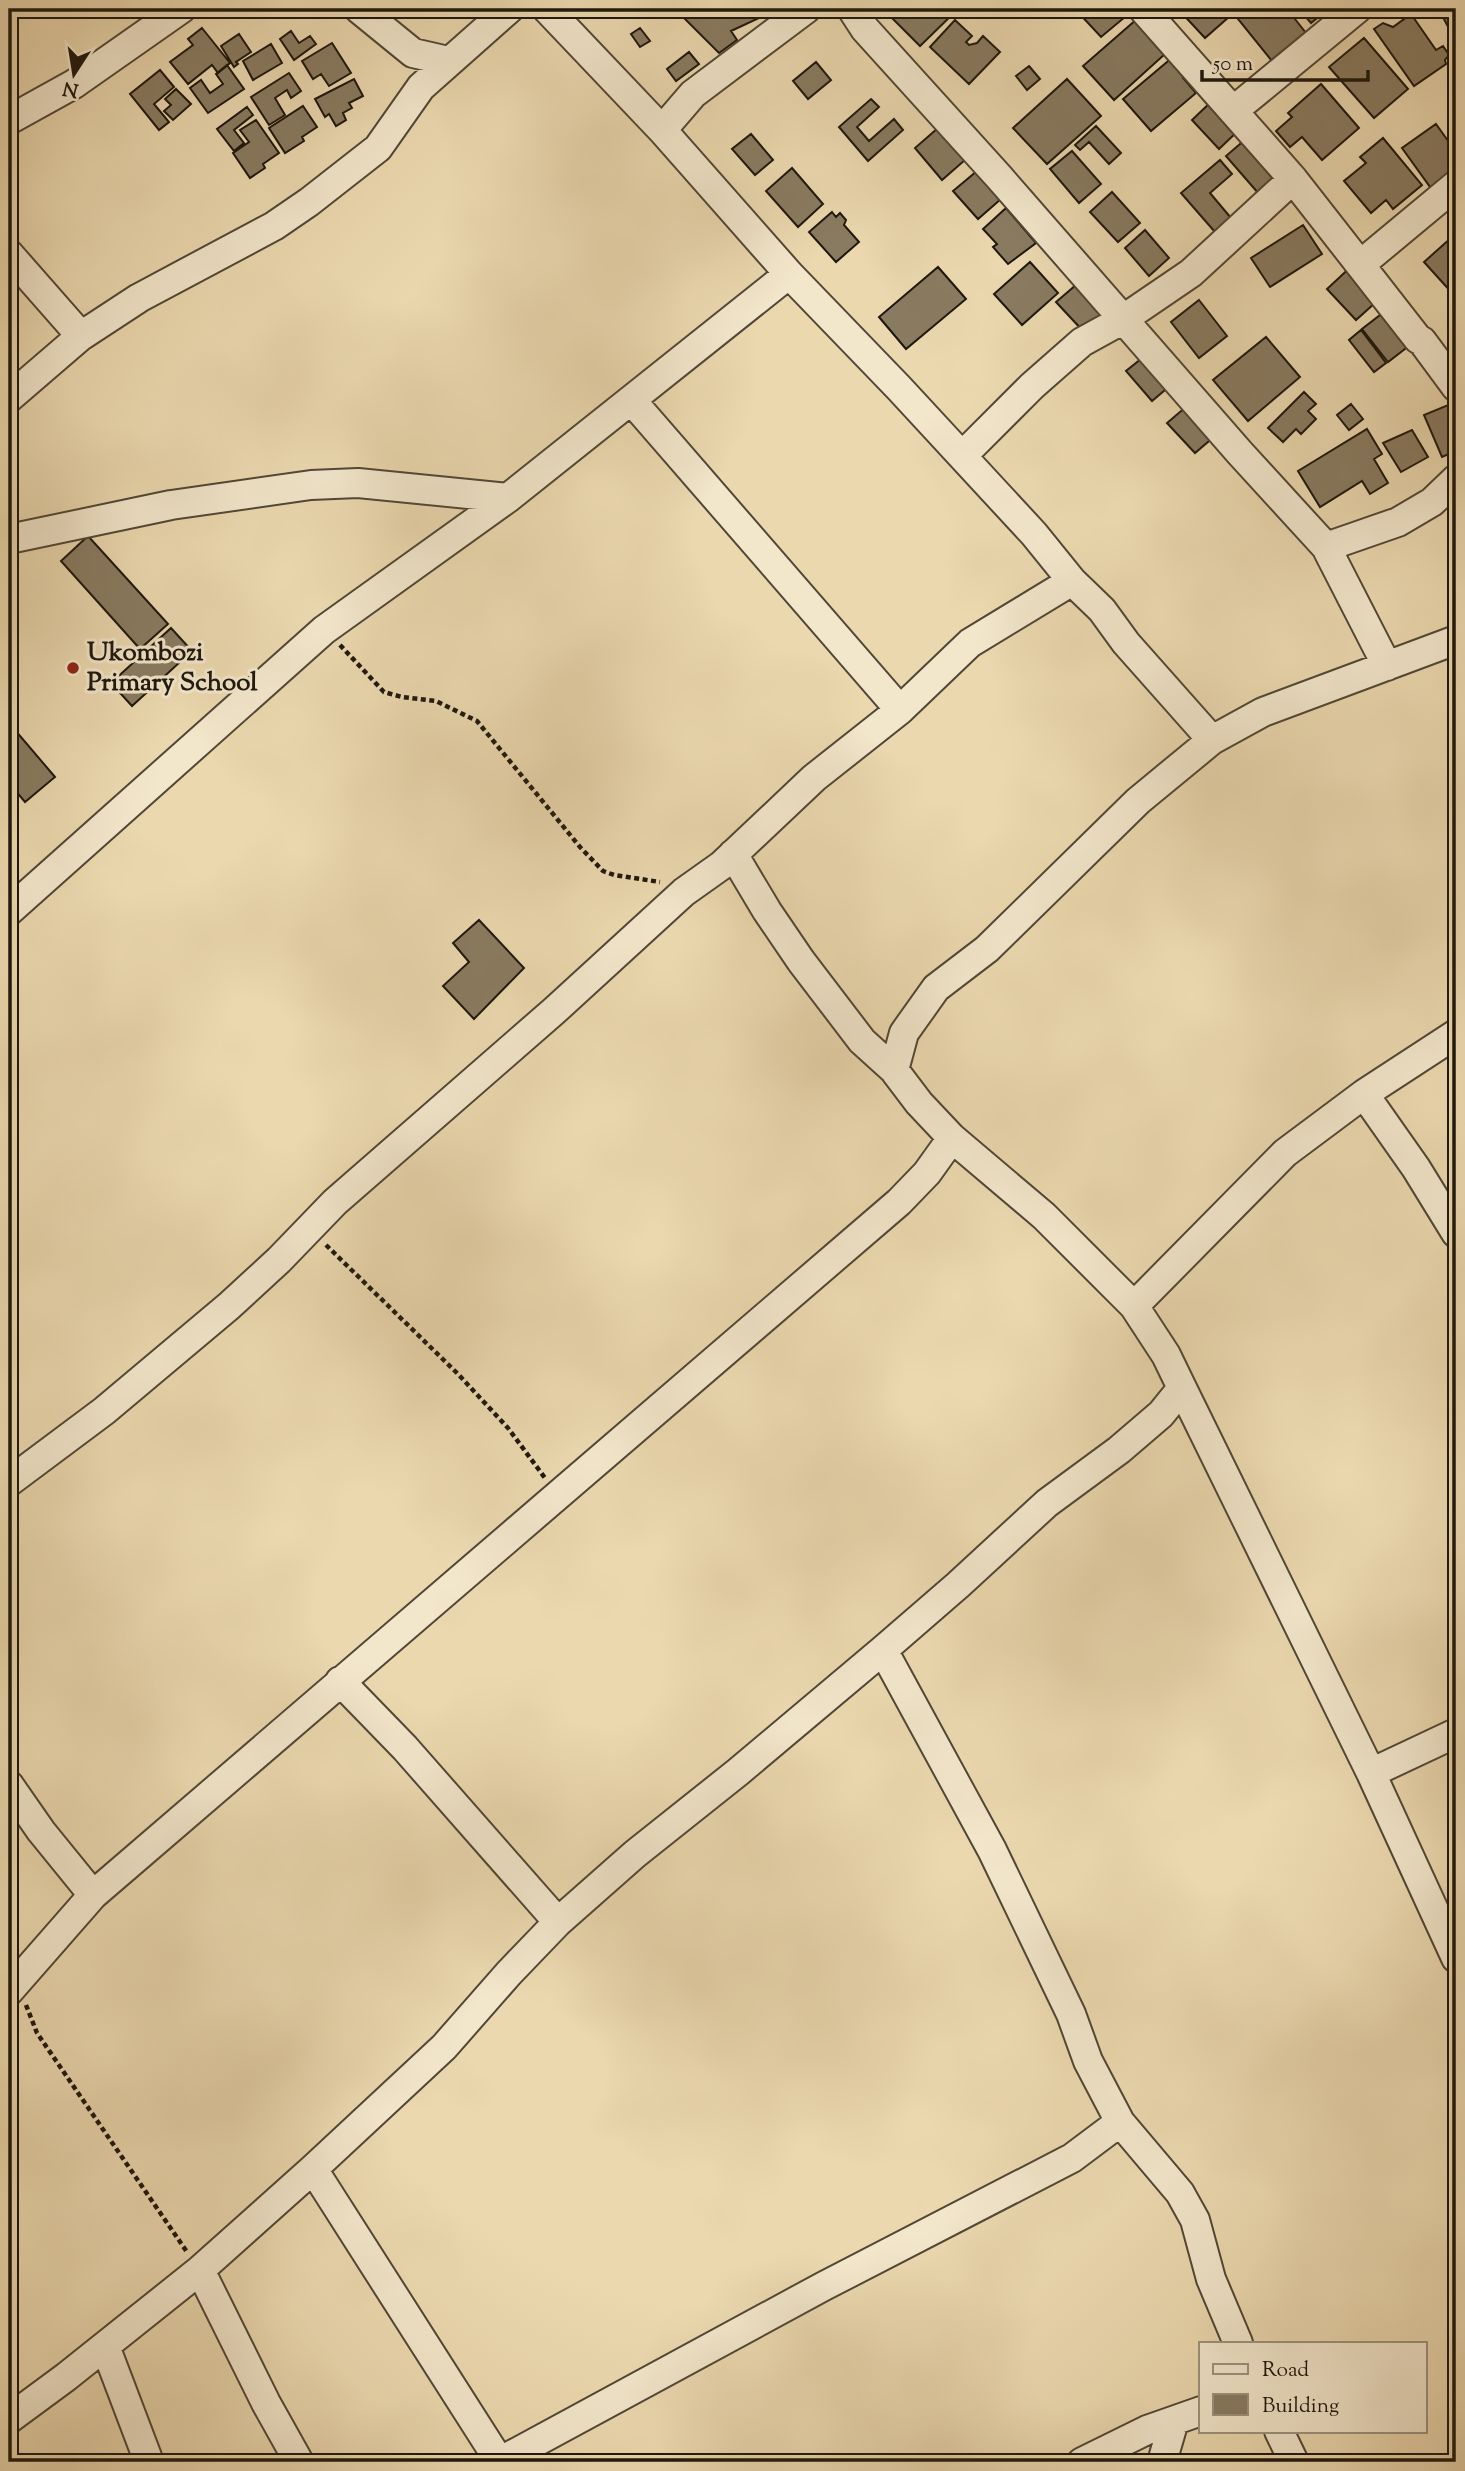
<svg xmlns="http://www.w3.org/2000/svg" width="1465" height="2471" font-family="'Sorts Mill Goudy',serif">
	<rect width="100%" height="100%" fill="#ebd8af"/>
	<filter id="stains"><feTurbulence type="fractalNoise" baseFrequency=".00286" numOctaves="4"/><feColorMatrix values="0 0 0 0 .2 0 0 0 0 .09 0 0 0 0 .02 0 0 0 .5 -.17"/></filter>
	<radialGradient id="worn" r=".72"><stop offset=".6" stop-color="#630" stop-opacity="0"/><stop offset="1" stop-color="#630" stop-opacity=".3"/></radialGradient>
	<!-- building -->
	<path fill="#897b61" stroke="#1e170d" stroke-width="2" d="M675,9H778L731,31L737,40L719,53Z
		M896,9H958L920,46L889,15Z
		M1075,9H1118L1125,17L1101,37Z
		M1178,9H1238L1205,38Z
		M1251,9H1287L1306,33L1272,61L1238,19Z
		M1299,9H1328L1311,23Z
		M1439,9H1456V41L1446,23Z
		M1411,14L1436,50L1443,46L1449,55L1445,60L1446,64L1414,86L1374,29L1383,23L1393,27Z
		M1137,19L1165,54L1114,100L1083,66Z
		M955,20L972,36L966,42L969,45L977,43L983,36L1000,52L969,84L930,47Z
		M202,28L230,63L218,73L212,65L188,84L170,62L193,45L188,39Z
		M640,28L650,41L640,47L631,34Z
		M291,31L299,43L310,36L316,44L294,60L280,39Z
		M239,34L251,52L236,62L238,64L234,67L221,46Z
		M1364,38L1408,89L1374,118L1329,67Z
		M332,43L351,73L329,86L321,74L313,79L302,61Z
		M271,44L282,63L253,80L243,61Z
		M689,52L699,64L676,81L667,69Z
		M1173,57L1188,74L1183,78L1196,93L1151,131L1123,99Z
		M816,62L831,80L808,99L793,81Z
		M227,65L244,89L208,113L190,88L201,80L210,93L223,84L216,74Z
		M1029,66L1040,79L1027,90L1016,76Z
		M160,70L174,87L154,104L169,122L159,130L130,94Z
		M289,73L301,91L291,98L287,90L275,98L285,115L269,125L251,97Z
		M354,79L363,96L349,103L352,108L343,113L346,120L336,126L329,114L325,117L315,99Z
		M1067,79L1101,116L1047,164L1013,128Z
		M1321,84L1359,128L1322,160L1302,137L1290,147L1276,131L1292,117L1288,113Z
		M176,89L191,104L173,120L164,111L171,105L165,99Z
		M871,99L879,107L857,127L869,141L894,119L903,130L868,161L839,127Z
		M1213,100L1240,129L1219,149L1192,120Z
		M303,106L317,127L302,137L304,141L285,153L269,128Z
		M247,107L253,115L234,130L244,143L234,151L217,129Z
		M256,120L279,153L263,164L265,168L250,178L233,153L249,142L240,130Z
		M1436,124L1456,152V185L1438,198L1402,148Z
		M1096,126L1121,153L1109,164L1089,142L1080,150L1075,145Z
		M938,128L965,160L942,180L915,148Z
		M751,134L773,160L755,175L732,149Z
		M1247,138L1279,176L1259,194L1226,156Z
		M1383,138L1422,185L1393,209L1386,200L1371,213L1344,181L1366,163L1360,157Z
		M1072,151L1101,184L1079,203L1050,169Z
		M1220,160L1232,174L1210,193L1231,218L1215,232L1181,193Z
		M792,168L823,204L798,227L766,191Z
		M977,171L1001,199L978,219L953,191Z
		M1112,192L1140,223L1118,242L1090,212Z
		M1006,208L1036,243L1008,264L993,247L997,244L983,229Z
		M832,212L836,217L840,213L846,220L844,225L859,242L836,262L809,232Z
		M1303,225L1322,254L1270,287L1251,258Z
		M1145,230L1169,258L1149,276L1125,248Z
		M1451,238L1456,244V291L1453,294L1424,262Z
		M1030,262L1058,293L1022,325L994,294Z
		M1356,262L1385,294L1356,320L1327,289Z
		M938,267L966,299L906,349L879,317Z
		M1076,285L1103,315L1084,332L1056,302Z
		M1199,300L1227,336L1199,358L1171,322Z
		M1389,308L1418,339L1388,362L1362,329Z
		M1361,330L1386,363L1374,372L1349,340Z
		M1266,337L1300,377L1248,421L1213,380Z
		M1146,355L1171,385L1152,401L1126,371Z
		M1304,392L1316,404L1308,411L1316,419L1301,434L1296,429L1283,442L1268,428Z
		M1194,400L1216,435L1195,453L1167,423Z
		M1453,403L1456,411V451L1442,457L1424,415Z
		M1351,404L1363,419L1349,430L1337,415Z
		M1367,429L1382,454L1374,459L1388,483L1370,494L1362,481L1320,507L1298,471Z
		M1412,430L1428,457L1401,472L1383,443Z
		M88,536L168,624L140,649L61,561Z
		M171,628L192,651L132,706L111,683Z
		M9,723L55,777L25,802L9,783Z
		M479,920L524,968L474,1019L443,986L469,962L453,943Z"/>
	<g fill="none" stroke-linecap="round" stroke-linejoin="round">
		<!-- minor casing -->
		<g stroke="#514736" stroke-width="32">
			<path id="minor" d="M359,9L413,53L448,61
				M547,9L662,130L789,274L899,388L1034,534L1072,581L1102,610L1126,643L1212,740
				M852,9L865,29L999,177L1240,453L1326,547L1387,666
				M1143,9L1293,179L1418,339L1422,341L1456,387
				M1233,111L1357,9
				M9,120L74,84L181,9
				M662,130L693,94L806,9
				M9,254L81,336
				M1361,264L1456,185
				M9,398L81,336L139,298L274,226L309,202L378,148L421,87L509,9
				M632,401L900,710
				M963,455L1032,386L1082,342L1122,320L1191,273L1293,179
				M9,539L171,505L311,485L358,483L508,498
				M1326,547L1398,522L1432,502L1456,479
				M733,854L767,911L801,961L862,1041L894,1070L919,1103L952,1138L1044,1216L1134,1306L1166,1355L1182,1388L1371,1773L1456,1958
				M9,911L324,630L508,498L789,274
				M894,1070L904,1033L936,988L987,949L1138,801L1212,740L1263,712L1456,640
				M1364,1094L1416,1168L1456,1233
				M1134,1306L1285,1153L1364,1094L1456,1034
				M9,1482L104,1411L229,1306L279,1260L335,1202L554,1011L684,892L722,865L814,778L900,710L970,643L1072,581
				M883,1650L992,1850L1071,2014L1088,2061L1120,2122L1180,2193L1195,2220L1211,2279L1238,2343
				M340,1681L405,1748L558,1922
				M1371,1773L1456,1733
				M9,1785L41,1831L93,1895
				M9,1991L93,1895L899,1202L927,1173L952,1138
				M313,2169L500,2462
				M200,2270L266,2403L299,2462
				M105,2346L149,2462
				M9,2419L66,2377L200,2270L313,2169L444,2047L509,1973L558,1922L635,1854L738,1772L883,1650L958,1585L1047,1503L1119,1450L1161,1414L1182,1388
				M1279,2431L1294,2462
				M499,2462L824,2286L1072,2158L1120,2122
				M1082,2462L1147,2430L1201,2411
				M1162,2462L1174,2421"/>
		</g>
		<!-- path -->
		<path stroke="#1e170d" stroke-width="4.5" stroke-dasharray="5 3.5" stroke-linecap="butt" d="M340,645L384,692L402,697L436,701L477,721L580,847L603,871L614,875L660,882
			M326,1245L458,1374L508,1428L545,1478
			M26,2005L37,2033L187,2252"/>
		<!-- minor -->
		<use href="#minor" stroke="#f2e6cb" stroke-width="28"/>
	</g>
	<!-- markers -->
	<circle fill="#8f2418" stroke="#f2e6cb" stroke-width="2.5" cx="73" cy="668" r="7"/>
	<g text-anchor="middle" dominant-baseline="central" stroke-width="6" stroke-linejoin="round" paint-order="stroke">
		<!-- poi labels -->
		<g font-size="26" font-weight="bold" fill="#1e170d" stroke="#f2e6cb" text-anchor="start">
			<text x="87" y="653">Ukombozi<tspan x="87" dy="30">Primary School</tspan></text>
		</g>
	</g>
	<!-- margin -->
	<rect width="1465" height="2471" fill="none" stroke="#ebd8af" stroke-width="35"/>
	<rect x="10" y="10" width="1444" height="2450" fill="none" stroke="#1e170d" stroke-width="3.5"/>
	<rect x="18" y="18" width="1430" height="2436" fill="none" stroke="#1e170d" stroke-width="2"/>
	<!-- legend -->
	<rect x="1199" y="2342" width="228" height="91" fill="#f2e6cb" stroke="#9d937f" stroke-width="2"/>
	<rect x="1213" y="2364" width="35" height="10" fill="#f2e6cb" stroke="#9d937f" stroke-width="2"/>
	<text x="1262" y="2376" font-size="21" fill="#1e170d">Road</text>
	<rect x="1213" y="2394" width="35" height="21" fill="#897b61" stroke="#9d937f" stroke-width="2"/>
	<text x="1262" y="2412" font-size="21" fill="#1e170d">Building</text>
	<!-- north arrow -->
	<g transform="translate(74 74) rotate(192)" stroke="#f2e6cb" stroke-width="5" paint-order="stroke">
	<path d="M0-5L12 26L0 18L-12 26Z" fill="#1e170d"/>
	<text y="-10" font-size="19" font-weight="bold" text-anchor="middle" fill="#1e170d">N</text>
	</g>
	<!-- scale -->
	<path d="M1202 70v10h166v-10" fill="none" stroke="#1e170d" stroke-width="3.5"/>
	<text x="1213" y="70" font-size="21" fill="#1e170d" stroke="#f2e6cb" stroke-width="5" paint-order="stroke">50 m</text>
	<rect width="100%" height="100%" filter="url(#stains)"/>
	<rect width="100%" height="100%" fill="url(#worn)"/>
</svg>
